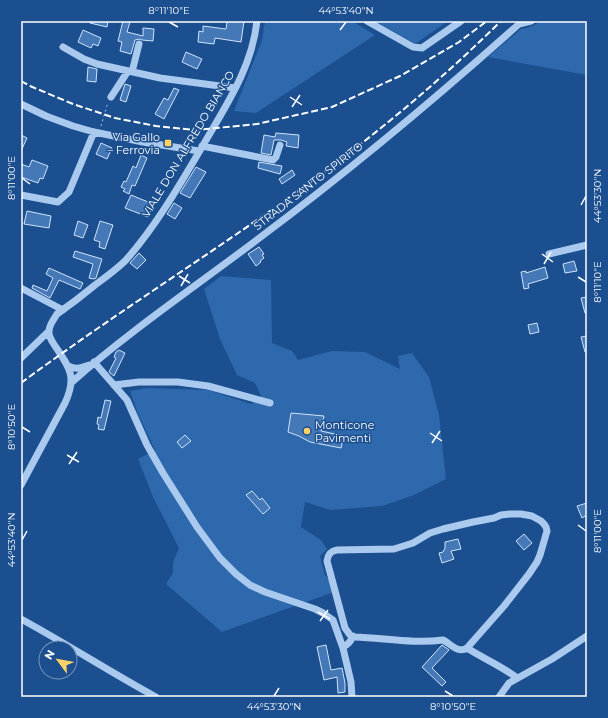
<svg xmlns="http://www.w3.org/2000/svg" width="608" height="718" font-family="Montserrat,sans-serif">
	<rect width="100%" height="100%" fill="#1b4f8f"/>
	<!-- green -->
	<path fill="#2e69ad" d="M265,21H352L375,35L256,113L234,111L262,40Z
		M375,21H448L415,44Z
		M542,21H587V75L488,57L521,29L527,28Z
		M221,276L271,280L272,343L292,351L298,360L332,351L365,352L400,369L398,356L412,353L429,377L439,415L446,479L414,495L382,506L330,510L305,502L301,527L321,540L327,549L320,556L325,575L331,583L334,592L222,632L166,584L173,573V562L179,548L153,497L138,459L155,450L138,414L130,391L147,388L208,390L251,404L261,396L255,383L237,375L220,339L204,289Z"/>
	<!-- building -->
	<path fill="#4478b7" stroke="#cfe3fa" d="M90,21H108L107,27L90,23Z
		M123,21L130,22L127,32L143,36V28L154,29L153,41L142,40L140,39L135,40L131,54L120,51L122,42L118,41Z
		M227,21H244L241,42L215,38L214,44L198,42L199,31L203,32V26L226,29Z
		M83,30L101,38L98,46L93,44L91,48L78,42Z
		M186,52L202,59L197,69L182,62Z
		M88,67L97,69L96,82L87,81Z
		M125,84L131,86L126,102L120,100Z
		M174,88L179,90L164,119L155,114L164,98L168,100Z
		M276,133L299,135L298,148L286,146L287,142L281,140H274L271,155L261,153L264,135L275,137Z
		M21,135L27,138L21,151Z
		M101,143L112,148L107,159L96,154Z
		M141,155L147,158L135,186L132,185L129,194L123,191L125,189L121,187L124,181L126,182L133,166L136,168Z
		M32,160L48,166L43,179L40,178L38,183L21,177V164L29,167Z
		M259,162L282,166L280,174L258,168Z
		M196,167L206,172L190,198L180,193Z
		M292,170L295,175L282,184L279,179Z
		M131,195L153,204L148,217L125,208Z
		M174,203L182,208L175,219L167,214Z
		M27,211L51,216L49,228L24,224Z
		M78,221L88,225L83,238L74,235Z
		M100,221L113,225L105,249L99,247L100,242L94,240Z
		M259,247L264,254L262,255L264,258L260,261L261,262L256,266L248,254Z
		M75,251L102,259L96,278L94,279L89,278L93,264L73,257Z
		M139,253L146,260L137,269L130,263Z
		M574,261L577,271L565,273L563,264Z
		M545,267L548,278L528,284L529,288L524,289L521,272L526,271V273Z
		M49,268L83,283L80,289L59,280L50,298L32,288L33,285L47,291L53,278L46,274Z
		M587,297V313H585L581,298Z
		M537,323L539,332L530,334L528,325Z
		M587,336V352H585L581,337Z
		M119,350L125,353L114,376L109,372L116,358L114,357L116,352Z
		M105,400L111,401L104,430L98,429L99,425L97,424L98,417L101,418Z
		M291,413L324,416L321,431L344,436L341,448L310,442L299,436L288,432Z
		M185,435L191,441L182,448L177,442Z
		M252,491L260,500L262,498L270,508L263,514L246,495Z
		M587,503V515L582,518L577,506Z
		M524,534L532,543L524,550L516,541Z
		M458,539L461,549L451,551L454,559L442,563L439,553L443,552L445,548V542Z
		M326,645L331,670L342,668L345,683V692L338,693L337,677L324,680L317,647Z
		M442,645L449,650L432,668L446,682L442,686L422,667Z"/>
	<g fill="none" stroke-linecap="round" stroke-linejoin="round">
		<!-- path -->
		<path stroke="#a9c9ee" stroke-width="1" stroke-dasharray="2 3" stroke-linecap="butt" d="M101,126L108,102"/>
		<!-- minor -->
		<path stroke="#a9c9ee" stroke-width="7" d="M367,21L413,47L422,48L461,21
			M63,47L84,59L97,64L160,78L235,88
			M132,72L139,44
			M111,97L128,71
			M21,104L46,116L73,126L94,132L143,142L199,151
			M202,146L273,160L276,157L280,145
			M21,195L58,202L69,192L94,132
			M549,254L587,245
			M21,288L63,310
			M21,358L49,331
			M94,362L127,400L147,445L163,473L197,527L220,558L236,574L250,585L265,592L315,609L323,613L333,620L343,648L351,682L352,697
			M68,366C77,370 80,368 89,365
			M72,382C131,330 196,286 258,239C349,171 435,99 519,24L531,21
			M114,385L139,382H178L208,386L270,403
			M21,485L65,403C77,377 70,368 55,346C52,341 48,336 49,331C49,325 54,319 57,314C70,305 83,295 95,285C106,277 117,269 126,260C156,226 179,186 202,147C225,107 252,68 257,21
			M21,619C67,644 110,672 156,697
			M343,647C348,645 351,641 353,636
			M467,648C458,654 451,644 443,640C414,644 384,638 355,637L350,635L345,628L327,561C328,555 330,551 337,550L394,549L413,543L430,533L443,529L473,522L494,518L501,515L510,514H521L532,516L541,521L544,524L546,527L547,531L540,555L537,562L529,574L504,606L467,648C484,659 502,666 517,678
			M499,697L509,683L552,659L587,636"/>
		<!-- rail -->
		<path stroke="#fff" stroke-width="2" stroke-dasharray="7 3" stroke-linecap="butt" d="M21,81L30,86L73,104L115,118L156,126L196,130L257,124L332,107L400,76L459,42L487,21
			M21,383C102,323 187,269 270,211C352,154 430,91 501,21"/>
	</g>
	<!-- ticks -->
	<path fill="none" stroke="#fff" stroke-width="1.5" d="M169,22L178,27M340,30L346,22M290,97L302,105M292,107L300,95M22,178L30,184M581,205L586,196M542,254L553,262M544,264L551,252M179,276L190,283M578,277L586,282M181,286L188,274M22,427L30,432M430,433L442,441M432,443L440,431M67,455L79,462M69,464L77,452M578,525L586,531M22,540L27,531M318,612L330,619M320,621L328,610M445,691L453,696M274,696L279,688"/>
	<!-- markers -->
	<g fill="#ffd166" stroke="#1b4f8f" stroke-width="1.5">
		<rect x="164" y="139" width="8" height="8" rx="2"/>
		<circle cx="307" cy="431" r="4"/>
	</g>
	<g text-anchor="middle" dominant-baseline="central" stroke-width="3" stroke-linejoin="round" paint-order="stroke">
		<!-- poi labels -->
		<g font-size="11" fill="#fff" stroke="#1b4f8f" text-anchor="end">
			<text x="160" y="137">Via Gallo<tspan x="160" dy="13">– Ferrovia</tspan></text>
			<text x="315" y="425" text-anchor="start">Monticone<tspan x="315" dy="13">Pavimenti</tspan></text>
		</g>
		<!-- street labels -->
		<g font-size="11" fill="#fff" stroke="#1b4f8f">
			<text transform="translate(188 144) rotate(-59)">VIALE DON ALFREDO BIANCO</text>
			<text transform="translate(308 186) rotate(-38)">STRADA SANTO SPIRITO</text>
		</g>
	</g>
	<!-- border -->
	<rect width="608" height="718" fill="none" stroke="#1b4f8f" stroke-width="44"/>
	<!-- north arrow -->
	<g transform="translate(58 660) rotate(302)"><circle r="19" fill="#1b4f8f" stroke="#7695bc"/>
	<path d="M0-3L7 15L0 10L-7 15Z" fill="#ffd166"/>
	<text y="-6" font-size="11" font-weight="bold" text-anchor="middle" fill="#ffffff">N</text>
	</g>
	<rect x="22" y="22" width="564" height="674" fill="none" stroke="#fff" stroke-width="1.5"/>
	<g font-size="10" text-anchor="middle" fill="#fff">
		<text x="169" y="14">8°11'10"E</text>
		<text x="346" y="14">44°53'40"N</text>
		<text transform="translate(11 178) rotate(-90)" y="4">8°11'00"E</text>
		<text transform="translate(597 196) rotate(-90)" y="4">44°53'30"N</text>
		<text transform="translate(597 282) rotate(-90)" y="4">8°11'10"E</text>
		<text transform="translate(11 427) rotate(-90)" y="4">8°10'50"E</text>
		<text transform="translate(597 531) rotate(-90)" y="4">8°11'00"E</text>
		<text transform="translate(11 540) rotate(-90)" y="4">44°53'40"N</text>
		<text x="274" y="710">44°53'30"N</text>
		<text x="453" y="710">8°10'50"E</text>
	</g>
</svg>
